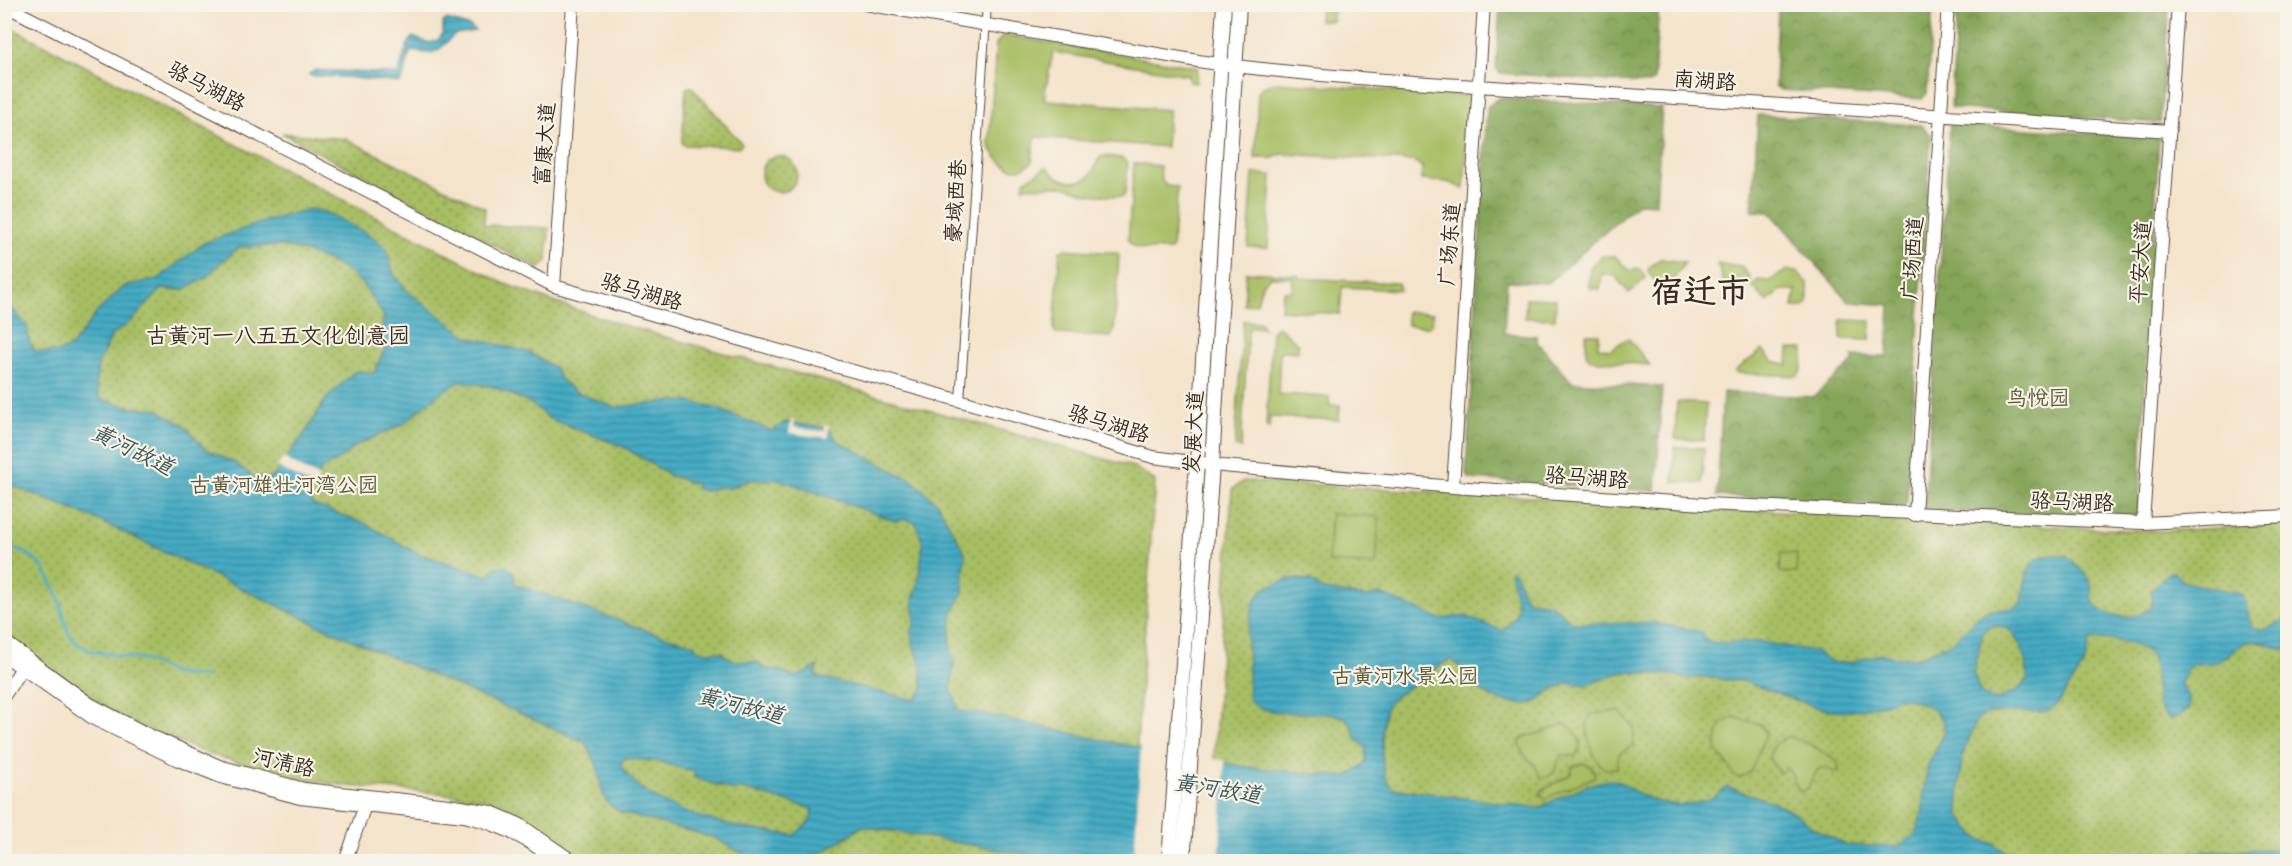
<svg xmlns="http://www.w3.org/2000/svg" width="2292" height="866" font-family="Delius,'LXGW WenKai TC',sans-serif">
	<defs>
		<pattern id="grass-dots" width="8" height="8" patternUnits="userSpaceOnUse" patternTransform="scale(1.5)"><rect width="8" height="8" fill="#a7be63"/><path d="M2 2h.1M6 6h.1" fill="none" stroke="#899b51" stroke-width="1.8" stroke-linecap="round"/></pattern>
		<pattern id="forest-crowns" width="20" height="18" patternUnits="userSpaceOnUse" patternTransform="scale(1.5)"><rect width="20" height="18" fill="#85a559"/><path d="M2 6a3 3 0 1 1 6 0M12 15a3 3 0 1 1 6 0" fill="none" stroke="#6e8749"/></pattern>
		<pattern id="water-rules" width="6" height="5" patternUnits="userSpaceOnUse" patternTransform="scale(1.5)"><rect width="6" height="5" fill="#44aac3"/><path d="M0 2.5h6" fill="none" stroke="#3a8b9e"/></pattern>
	</defs>
	<rect width="100%" height="100%" fill="#f7f3e8"/>
	<filter id="ink" filterUnits="userSpaceOnUse"><feTurbulence type="fractalNoise" baseFrequency=".0167" numOctaves="2"/><feDisplacementMap in="SourceGraphic" scale="12" xChannelSelector="R" yChannelSelector="G"/><feConvolveMatrix kernelMatrix="1 2 1 2 8 2 1 2 1" color-interpolation-filters="sRGB"/></filter>
	<filter id="wash" filterUnits="userSpaceOnUse"><feTurbulence type="fractalNoise" baseFrequency=".008" numOctaves="4" result="noise"/><feDisplacementMap in="SourceGraphic" scale="24" xChannelSelector="R" yChannelSelector="G"/><feGaussianBlur stdDeviation="1.35" result="paint"/><feColorMatrix in="noise" values="0 0 0 0 0 0 0 0 0 0 0 0 0 0 0 0 0 1.4 0 .05"/><feComposite in="paint" operator="in"/></filter>
	<g filter="url(#wash)">
		<rect width="100%" height="100%" fill="#f4e4cc"/>
		<!-- grass -->
		<path fill="url(#grass-dots)" stroke="#717440" stroke-width="1.5" d="M4,24L505,284L559,304L623,325L1134,467L1155,481L1129,861L645,862L620,856L608,861H585L537,824L491,800L438,793L347,786L288,777L206,753L133,724L57,677L5,635Z
			M688,87H692L742,144L739,147L684,145L682,142L686,89Z
			M282,133L346,139L485,208L484,225L549,228L547,261L539,269Z
			M761 174a18 18 0 1 1 36 0a18 18 0 1 1-36 0Z
			M1244,481L2103,529L2163,531L2287,524V861L1207,862L1232,489Z"/>
		<!-- forest -->
		<path fill="url(#forest-crowns)" stroke="#60683c" stroke-width="1.5" d="M1500,5H1659L1654,80L1649,84L1500,73L1496,68Z
			M1778,5H1933L1927,93L1922,99L1781,90L1775,86Z
			M1957,5H2169L2160,123L1951,108Z
			M1498,98L1662,108L1656,204L1638,203L1548,283L1507,281L1504,333L1537,336V342L1572,382L1662,387L1656,491L1470,479L1466,474L1487,107Z
			M1758,115L1921,125L1931,135L1907,502L1903,506L1717,496L1723,392L1813,397L1853,362V356L1887,357L1890,305L1849,302L1770,212L1752,211Z
			M1950,124L2159,138L2138,517L1924,511Z"/>
		<!-- garden -->
		<path fill="#a7be63" stroke="#717440" stroke-width="1.5" d="M1320,5H1333V21H1319Z
			M1003,35L1197,67L1196,83L1189,82L1188,75L1053,52L1044,97L1047,100L1169,110L1166,147L1036,137L1034,143L1032,162C1014,179 997,162 989,145L996,45Z
			M1275,82L1470,96L1464,189L1448,182L1421,180L1422,167L1413,161L1282,154L1273,158H1255L1258,92L1261,88Z
			M1103,156L1122,158L1128,163L1125,194L1123,197L1088,194L1064,186L1023,187L1024,181L1045,168H1048C1056,180 1078,188 1090,175C1097,169 1094,160 1103,156Z
			M1134,163L1160,166L1161,179L1166,186L1178,187L1172,247L1170,250C1157,249 1135,253 1128,240Z
			M1253,174L1272,175L1268,248L1248,247Z
			M1065,249L1117,253L1119,256L1114,331L1111,337L1057,334L1054,330L1060,250Z
			M1602,256H1615L1629,270L1640,269L1646,278L1629,293L1615,276L1602,274L1600,289L1589,288L1590,267Z
			M1660,259L1685,262L1671,284L1656,282L1648,272L1649,268Z
			M1717,264L1741,267L1750,277V280L1741,289H1726Z
			M1787,270L1798,273L1808,283V303L1804,307H1793L1796,290H1781L1767,302L1752,286L1758,280L1770,281Z
			M1246,272L1298,275L1299,278L1398,283L1400,290L1342,287L1340,314L1281,310L1282,295L1284,294V291H1292L1293,278L1270,277L1262,284L1257,303L1244,305Z
			M1526,298L1556,299L1555,319L1525,318Z
			M1406,312L1433,313L1432,323L1429,327L1407,325Z
			M1841,320L1871,321L1870,340L1841,339Z
			M1243,321L1261,322L1263,328L1250,327L1248,333L1241,448L1235,447Z
			M1277,327L1281,328L1298,344V352L1280,351L1278,394L1329,397V405H1340L1339,420L1270,417L1269,428L1266,426L1272,332Z
			M1586,334H1599L1598,347L1610,350L1628,338L1650,365L1591,360L1586,354Z
			M1789,349H1804L1802,370L1797,376L1736,373L1735,371L1762,350L1773,361L1788,365Z
			M1677,402L1706,404L1704,440L1675,439Z
			M1675,447L1704,448L1702,483L1673,482Z
			M1331,514L1379,517L1376,565L1328,562Z
			M1781,553L1797,554L1796,573L1780,572Z
			M1619,711L1634,727V745L1619,754L1617,768L1605,769C1593,763 1580,723 1592,714Z
			M1733,717L1760,724L1766,732C1765,740 1762,743 1759,750C1753,763 1755,773 1739,778L1733,775C1725,749 1706,762 1722,724Z
			M1564,724C1574,726 1582,740 1580,750L1575,756L1561,755C1554,766 1558,777 1541,778L1535,765L1524,755L1520,745V741L1524,737L1541,733Z
			M1788,737C1806,740 1824,752 1838,763L1839,771L1833,772L1827,767L1818,769L1807,789L1801,792C1792,785 1795,773 1786,767L1784,771L1779,773L1769,758C1770,749 1779,739 1788,737Z
			M1583,763L1590,766L1595,773L1594,777L1546,798L1541,796V791L1571,774L1572,767Z"/>
		<!-- water -->
		<path fill="url(#water-rules)" stroke="#406a70" stroke-width="1.5" fill-rule="evenodd" d="M447,20L471,27L475,31L456,34C446,41 441,53 427,53C421,53 416,51 411,51C405,61 408,75 400,83L346,77L311,76L309,74L315,70L398,74L407,46L413,37C424,42 435,48 443,33V22Z
			M309,209L325,212L375,238L387,250L393,273L408,292L468,337L528,352L555,368L560,379L576,392L614,407L676,401L690,402L718,409L772,431L785,422L830,429L836,440L913,481L937,503L965,552L963,593L953,612L950,641L954,665L951,689L959,711L984,714L1115,743L1247,767L1346,777L1360,768L1366,761V748C1363,745 1359,741 1356,738C1353,731 1352,722 1345,718C1317,706 1273,722 1249,701L1247,635L1253,605L1262,590L1288,579L1309,580L1323,590L1366,597L1380,594L1440,619L1465,616L1503,631L1516,615L1517,604L1510,570H1513C1521,579 1520,592 1527,599C1533,603 1539,602 1545,603C1556,606 1565,616 1572,623H1655L1702,632L1705,640L1715,643L1760,642L1813,651L1834,663L1851,662L1881,654L1899,658H1918L1954,641L1979,616L1988,611L2012,608L2022,604C2024,591 2025,574 2032,563C2038,556 2059,552 2067,557C2070,558 2087,576 2089,579C2095,590 2088,600 2099,609C2115,622 2163,619 2151,591L2164,577L2173,571L2184,582L2241,594C2248,603 2246,612 2250,622C2257,639 2279,623 2287,617V650C2275,648 2264,640 2252,641C2239,642 2229,658 2216,662C2208,665 2197,661 2189,667C2185,671 2183,679 2180,684C2187,692 2190,698 2189,709L2171,720C2136,697 2179,654 2127,643C2113,640 2103,638 2090,640L2085,663L2058,703L2048,712L1988,713L1977,720L1962,756L1959,797V815L1977,838L1994,844L2006,852L2055,859L2287,848V861L1068,862L863,826L823,852L815,853L807,861C792,861 773,865 759,861C742,856 728,844 712,837L622,813C599,802 603,790 598,769C596,760 589,751 585,742L320,626L89,516L5,483L4,299L27,326L30,344L37,352H59L71,347L98,311L125,286L158,279L204,243L266,221ZM282,246C304,250 343,264 359,281C369,290 375,305 384,316L381,333L386,346L374,373L360,371L353,373L326,399L305,433L272,478H255L235,463L205,449L186,427L157,409L130,407L100,399L96,382L98,364L112,335L131,322L162,289L183,290L206,278L219,264L240,247ZM461,381L494,387L530,403L550,419L624,447L671,476L696,484V489L706,491L718,487L731,488L749,480H781L895,521L905,519L916,523L923,544L918,584L913,600L915,620L912,632L914,647L920,662L923,689L915,700L818,677L815,674L818,666L795,678L783,672L761,667L760,663C748,660 731,664 723,653L715,651L712,653L696,649L694,644L660,635L515,584L514,573L505,566L495,568L488,576L417,553L366,524L313,505L308,492L321,470L345,456L355,446L403,424L440,393ZM1994,625L2009,629L2019,643L2027,664V680L2021,688L1996,701L1981,694L1973,673C1978,659 1979,645 1984,630ZM1451,660L1462,668L1466,679L1479,690L1498,700L1524,705L1537,702L1548,692L1567,683L1588,685L1621,672L1674,675L1685,679L1703,677L1742,681L1819,708L1844,712L1888,703L1897,697L1917,701L1934,710L1943,721L1945,732L1928,765L1923,793V810L1915,835L1898,847L1846,845L1813,828L1799,816L1776,803L1727,787C1704,809 1668,809 1641,795C1633,792 1625,783 1617,781C1600,776 1555,799 1539,808L1392,788C1390,785 1387,780 1385,776C1381,762 1380,713 1390,702C1400,690 1416,685 1428,676C1439,668 1435,666 1451,660ZM624,758L660,762L694,772L695,778L735,791L739,788L813,809L810,821L795,835C744,831 646,813 621,765Z"/>
		<!-- pier -->
		<path fill="#f4e4cc" d="M791,420L795,421L794,427L810,430L825,431V425H829L828,438L789,433Z
			M283,458L319,478L314,487L278,467Z
			M1141,745L1225,761L1219,862L1134,861Z"/>
		<g fill="none" stroke-linecap="round" stroke-linejoin="round">
			<!-- stream -->
			<path stroke="#44aac3" stroke-width="3" d="M4,544L28,554L43,567L58,596L68,632L76,643L91,651L148,661L175,674L208,677"/>
		</g>
	</g>
	<g filter="url(#ink)">
		<g fill="none" stroke-linecap="round" stroke-linejoin="round">
			<!-- street casing -->
			<g stroke="#574638" stroke-width="10">
				<path id="street" d="M960,400L987,4"/>
			</g>
			<!-- secondary casing -->
			<g stroke="#574638" stroke-width="14">
				<path id="secondary" d="M865,4L1204,62C1339,80 1476,86 1612,94C1798,106 1984,117 2170,131
					M4,5L554,286L748,342L1041,423L1153,457L1223,466L1453,487L1704,504L2143,523L2288,516
					M554,286L573,4
					M1453,487L1484,4
					M1915,515L1948,4
					M2143,523L2178,4
					M4,641L90,704L149,735L219,766L304,789L449,805L491,812L519,824L574,862
					M4,655L94,719L178,760L221,777L300,798L464,816C499,824 529,839 557,862
					M4,696L25,663
					M345,862L367,800"/>
			</g>
			<!-- primary casing -->
			<g stroke="#574638" stroke-width="16">
				<path id="primary" d="M1169,862L1197,463L1224,4
					M1183,862L1212,465L1239,4"/>
			</g>
			<!-- street -->
			<use href="#street" stroke="#fff" stroke-width="8"/>
			<!-- secondary -->
			<use href="#secondary" stroke="#fff" stroke-width="12"/>
			<!-- primary -->
			<use href="#primary" stroke="#fff" stroke-width="14"/>
		</g>
	</g>
	<g text-anchor="middle" dominant-baseline="central" stroke-width="4.5" stroke-linejoin="round" paint-order="stroke">
		<!-- street labels -->
		<g font-size="21" fill="#3b2a1e" stroke="#f7f3e8">
			<text transform="translate(1705 80) rotate(4)">南湖路</text>
			<text transform="translate(207 86) rotate(27)">骆马湖路</text>
			<text transform="translate(544 144) rotate(-86)">富康大道</text>
			<text transform="translate(955 201) rotate(-86)">豪域西巷</text>
			<text transform="translate(1449 244) rotate(-86)">广场东道</text>
			<text transform="translate(1912 258) rotate(-86)">广场西道</text>
			<text transform="translate(2140 262) rotate(-86)">平安大道</text>
			<text transform="translate(642 291) rotate(16)">骆马湖路</text>
			<text transform="translate(1109 423) rotate(17)">骆马湖路</text>
			<text transform="translate(1193 432) rotate(-87)">发展大道</text>
			<text transform="translate(1587 477) rotate(4)">骆马湖路</text>
			<text transform="translate(2072 501) rotate(2)">骆马湖路</text>
			<text transform="translate(284 762) rotate(13)">河清路</text>
		</g>
		<!-- park labels -->
		<g font-size="21" fill="#5b5633" stroke="#f7f3e8">
			<text x="2038" y="397">鸟悦园</text>
			<text x="284" y="484">古黄河雄壮河湾公园</text>
			<text x="1405" y="675">古黄河水景公园</text>
		</g>
		<!-- neighbourhood labels -->
		<g font-size="22" fill="#3b2a1e" stroke="#f7f3e8">
			<text x="278" y="335">古黄河一八五五文化创意园</text>
		</g>
		<!-- water labels -->
		<g font-size="22" font-style="italic" fill="#3e5758" stroke="#f7f3e8">
			<text transform="translate(133 449) rotate(26)">黄河故道</text>
			<text transform="translate(741 705) rotate(14)">黄河故道</text>
			<text transform="translate(1218 788) rotate(9)">黄河故道</text>
		</g>
		<!-- town labels -->
		<g font-size="33" font-weight="bold" fill="#3b2a1e" stroke="#f7f3e8">
			<text x="1700" y="290">宿迁市</text>
		</g>
	</g>
	<!-- margin -->
	<rect width="2292" height="866" fill="none" stroke="#f7f3e8" stroke-width="24"/>
</svg>
